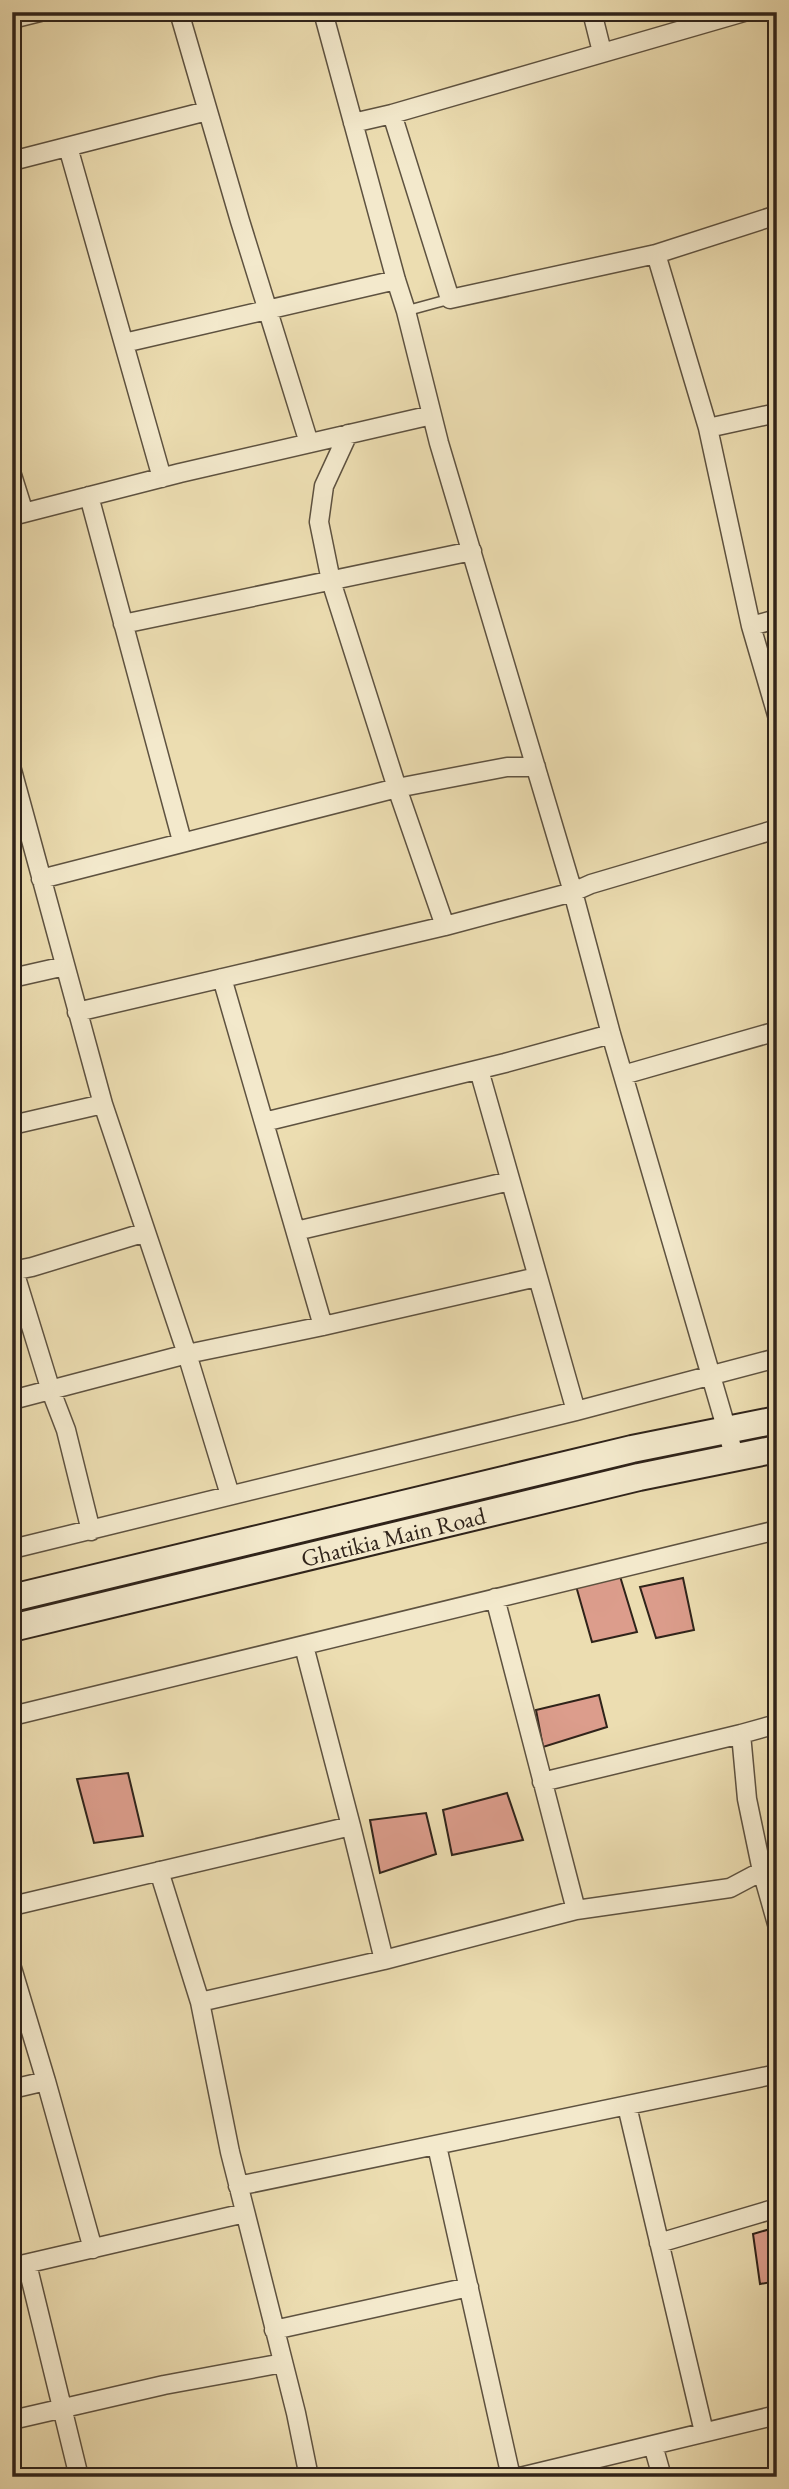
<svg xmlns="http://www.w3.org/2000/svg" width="789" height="2489" font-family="'EB Garamond',serif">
	<rect width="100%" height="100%" fill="#ecddb1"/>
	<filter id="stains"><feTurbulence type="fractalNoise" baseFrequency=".00286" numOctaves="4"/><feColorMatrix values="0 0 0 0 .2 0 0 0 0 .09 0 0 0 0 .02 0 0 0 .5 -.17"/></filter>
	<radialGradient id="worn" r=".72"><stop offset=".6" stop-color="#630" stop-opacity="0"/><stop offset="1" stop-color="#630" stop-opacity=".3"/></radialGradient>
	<!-- building -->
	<path fill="#dc9d8c" stroke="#2f231a" stroke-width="2" d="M619,1573L637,1632L592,1642L576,1586Z
		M683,1578L694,1630L656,1638L640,1587Z
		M599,1695L607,1727L543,1747L536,1710Z
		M128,1773L143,1836L94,1843L77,1779Z
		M507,1793L523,1840L452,1855L443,1810Z
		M426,1813L436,1854L380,1873L370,1820Z
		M777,2227V2281L760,2284L753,2234Z"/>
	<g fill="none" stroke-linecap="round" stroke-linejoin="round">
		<!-- lane casing -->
		<g stroke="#5e5240" stroke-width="12">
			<path id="lane" d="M406,311L450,299"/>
		</g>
		<!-- street casing -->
		<g stroke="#5e5240" stroke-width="21">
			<path id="street" d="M179,12L240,221L309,443
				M323,12L396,280L406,311L439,443L573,892L611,1034L735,1458
				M592,12L602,52
				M12,19L40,12
				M392,114L450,299L656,254L777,215
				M353,123L392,114L744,12
				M68,147L162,478
				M12,161L207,111
				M656,254L708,428L751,626L777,715
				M124,343L396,280
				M708,428L777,413
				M348,434L324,486L319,522L331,581L397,788L445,926
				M12,475L24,513
				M89,496L182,841
				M12,516L180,473L432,415
				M123,624L472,551
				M751,626L777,619
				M12,770L103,1104L12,1125
				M41,879L397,788L507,767H536
				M12,978L65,966
				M222,978L323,1326
				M77,1012L445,926L573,892L591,884L777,829
				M479,1070L576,1411
				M623,1075L777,1031
				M264,1122L505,1063L611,1034
				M296,1231L510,1181
				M146,1232L187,1354L230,1495
				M12,1271L32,1267L146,1232L103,1104
				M14,1271L51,1391L66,1430L91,1531
				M12,1400L187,1354L323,1326L537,1277
				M12,1549L576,1411L777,1358
				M495,1598L576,1910
				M304,1646L351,1826L384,1960
				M12,1716L777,1530
				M777,1724L741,1734L747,1799L762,1871L777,1924
				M542,1782L741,1734
				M159,1871L200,2002
				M12,1906L351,1826
				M12,1968L46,2081L12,2089
				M46,2081L93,2249
				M627,2106L704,2432
				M437,2146L511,2477
				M238,2186L777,2074
				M659,2243L777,2208
				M27,2264L79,2477
				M12,2267L245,2213
				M274,2330L469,2287
				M12,2420L164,2385L283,2363
				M653,2445L662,2477
				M309,2477L296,2413L230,2152L200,2002L384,1960L576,1910L730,1888L762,1871
				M520,2477L777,2415"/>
		</g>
		<!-- secondary casing -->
		<g stroke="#2f231a" stroke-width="30">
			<g id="secondary">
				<path d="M12,1598L632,1449L777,1420"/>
				<path id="s1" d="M12,1628L639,1477L777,1449"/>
			</g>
		</g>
		<!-- lane -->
		<use href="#lane" stroke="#f3e9cc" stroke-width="9"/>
		<!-- street -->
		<use href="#street" stroke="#f3e9cc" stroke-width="18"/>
		<!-- secondary -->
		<use href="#secondary" stroke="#f3e9cc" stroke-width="26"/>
	</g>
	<g text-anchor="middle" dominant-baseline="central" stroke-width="7" stroke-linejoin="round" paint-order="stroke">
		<!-- street labels -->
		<g font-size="24" fill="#2f231a" stroke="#f3e9cc">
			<text stroke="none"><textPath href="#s1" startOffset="392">Ghatikia Main Road</textPath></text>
		</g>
	</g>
	<!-- margin -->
	<rect width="789" height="2489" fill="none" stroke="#ecddb1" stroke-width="42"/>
	<rect x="14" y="14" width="761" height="2461" fill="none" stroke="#2f231a" stroke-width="3.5"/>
	<rect x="21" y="21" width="747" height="2447" fill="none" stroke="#2f231a" stroke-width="2"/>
	<rect width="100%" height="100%" filter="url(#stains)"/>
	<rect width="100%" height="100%" fill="url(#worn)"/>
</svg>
